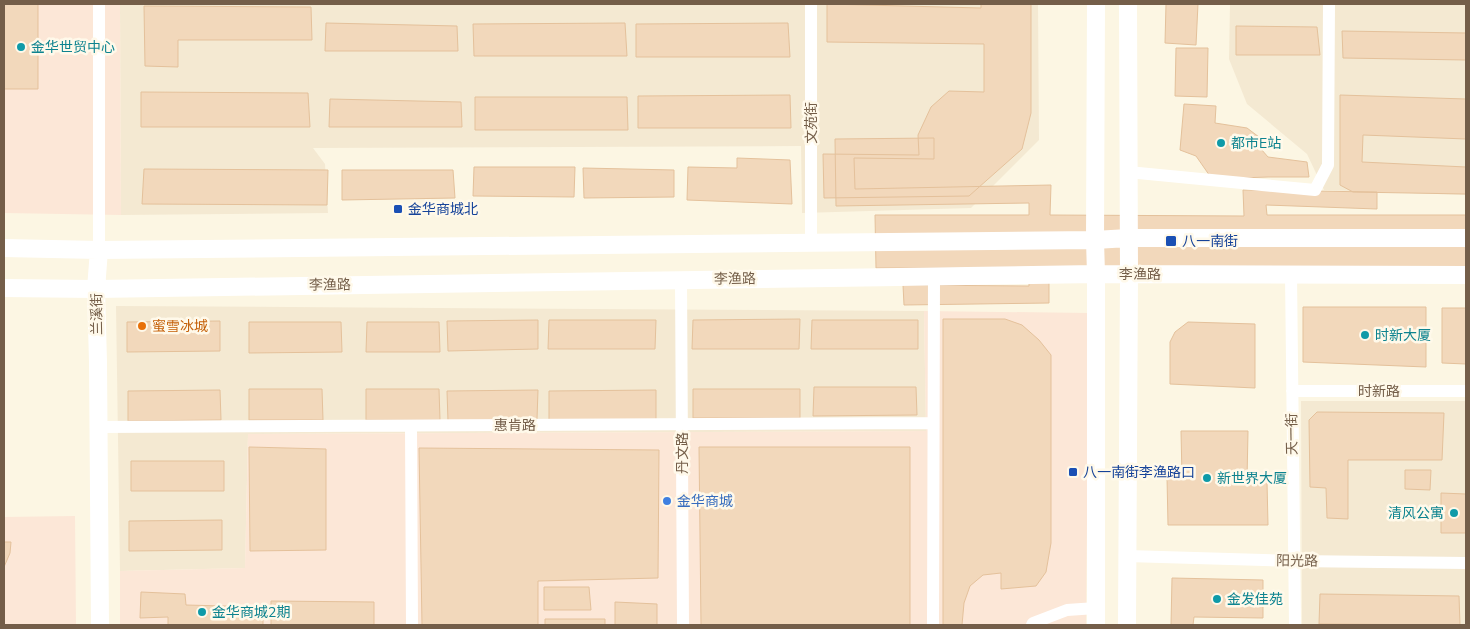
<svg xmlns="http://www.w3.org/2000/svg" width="1470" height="629" font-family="'Nunito Sans','Noto Sans SC',sans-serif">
	<rect width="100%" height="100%" fill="#fcf6e3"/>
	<!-- residential -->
	<path fill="#f4e9d2" d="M120,4H1038L1039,140L971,208L802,213L801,146L313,148L325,164L328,213L121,215Z
		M1230,4H1466V195L1324,190L1307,154L1247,104L1229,59Z
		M116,306L924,311L926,431L248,434L245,568L120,571Z
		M1301,401H1466V625H1302Z"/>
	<!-- commercial -->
	<path fill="#fce7d7" d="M4,4H120L121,215L4,213Z
		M924,311L1089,313L1086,625H120V571L245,568L248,434L926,431Z
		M75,516L76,625H4V517Z"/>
	<!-- building -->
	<path fill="#f2d8bb" stroke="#e4c19b" d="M4,4H38V89H4Z
		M827,4L981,8V4H1031V113L1022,149L969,196L824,198L823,154L919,155L918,135L931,107L949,91L984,92V44L827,42Z
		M1166,4H1198L1196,45L1165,43Z
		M144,6L311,7L312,40H178V67L145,66Z
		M326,23L457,26L458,51H325Z
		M625,23L627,56H474L473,24Z
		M788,23L790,57H636V24Z
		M1236,26L1317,27L1320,55H1236Z
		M1342,31L1466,33V60L1343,58Z
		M1176,48H1208L1207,97L1175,96Z
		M141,92L308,93L310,127H141Z
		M790,95L791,128H638V96Z
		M1340,95L1466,99V139L1363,135L1362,162L1466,167V194L1353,192L1340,185Z
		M475,97H627L628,130H475Z
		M330,99L461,102L462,127H329Z
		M1184,104L1216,106L1215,123L1247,128L1259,137L1261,149L1268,157L1307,162L1309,177H1268L1212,179L1196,156L1180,150Z
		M934,138V159L854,158L855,189L1051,185L1050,215L1244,216L1243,190L1377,192V209L1266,205L1267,215H1466V267H1049V303L904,305L903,285L1029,286V268H876L875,215H1029V203L836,206L835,139Z
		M737,158L790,160L792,204L687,200L688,167L737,168Z
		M474,167H575L574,197L473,196Z
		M583,168L674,170V197L584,198Z
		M144,169L328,170L327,205L142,204Z
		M342,170H453L455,198L342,200Z
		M1303,307H1426V367L1303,362Z
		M1442,308H1466V364L1442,363Z
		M800,319L799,349H692L693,320Z
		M943,319H1005L1022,325L1039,340L1051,355V543L1046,572L1036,586L1001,589V573L983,575L970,586L964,603L962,625H943Z
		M538,320V349L448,351L447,321Z
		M549,320H656L655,349H548Z
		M812,320H918V349H811Z
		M220,321V351L127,352V322Z
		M249,322H341L342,352L249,353Z
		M367,322H439L440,352H366Z
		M1188,322L1255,324V388L1170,384V342L1175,332Z
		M814,387H916L917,415L813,416Z
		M249,389H322L323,420H249Z
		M366,389H439L440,420H366Z
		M693,389H800V418H693Z
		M220,390L221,420L128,421V391Z
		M538,390L537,419L448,421L447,391Z
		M656,390V420H549V391Z
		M1317,412L1444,413L1442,460H1348V519L1327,518L1326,488L1310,487L1309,420Z
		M1181,431H1248L1247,480L1267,482L1268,525H1168L1167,477H1182Z
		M249,447L326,449V550L250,551Z
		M699,447H910V625H701Z
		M419,448L659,450L658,578L538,581V625H422Z
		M131,461H224V491H131Z
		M1405,470H1431L1430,490L1405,489Z
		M1441,493L1466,494V533H1441Z
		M222,520V550L129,551V521Z
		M4,542H11L10,553L4,567Z
		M1172,578L1263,580V618L1194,617L1193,625H1171Z
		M544,587H589L591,610H544Z
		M141,592L185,594L186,605L263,607V625H168V617L140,618Z
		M1320,594L1459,596L1460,625L1319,624Z
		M271,601L374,602V625H271Z
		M615,602L657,604V625H615Z
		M545,619H605V625H545Z"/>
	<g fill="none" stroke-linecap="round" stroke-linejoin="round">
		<!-- street -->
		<path stroke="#fff" stroke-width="12" d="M811,4V243
			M1128,172L1315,190L1328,165L1329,4
			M99,250V4
			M1291,274L1295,625
			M681,280L683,625
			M1292,391H1466
			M411,426L412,625
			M98,427L933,423
			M1127,556L1294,561L1466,563
			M933,625L934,276
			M1032,625L1033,623L1067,610L1096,608"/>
		<!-- secondary -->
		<path stroke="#fff" stroke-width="18" d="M1096,4L1095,240L1096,274V625
			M4,248L99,250L1095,240L1128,238H1466
			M99,250L96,289L98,362L100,625
			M4,288L96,289L1096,274L1466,275
			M1127,625L1129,273L1128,4"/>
	</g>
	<!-- markers -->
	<g fill="#0f9aa8" stroke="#fff9ea" stroke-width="2">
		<circle cx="21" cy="47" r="5"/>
		<circle cx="1221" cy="143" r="5"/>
		<circle cx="1365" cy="335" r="5"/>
		<circle cx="1207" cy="478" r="5"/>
		<circle cx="1454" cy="513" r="5"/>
		<circle cx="1217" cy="599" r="5"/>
		<circle cx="202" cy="612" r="5"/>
	</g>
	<g fill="#1a4fb4" stroke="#fff9ea" stroke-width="2">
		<rect x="393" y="204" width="10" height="10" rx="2.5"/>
		<rect x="1165" y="235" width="12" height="12" rx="2.5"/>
		<rect x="1068" y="467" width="10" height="10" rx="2.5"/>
	</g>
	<circle fill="#e8710a" stroke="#fff9ea" stroke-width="2" cx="142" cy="326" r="5"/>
	<circle fill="#3f7fe0" stroke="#fff9ea" stroke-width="2" cx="667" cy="501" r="5"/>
	<g text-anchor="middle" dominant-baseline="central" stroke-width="5" stroke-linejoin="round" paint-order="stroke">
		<!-- culture labels -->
		<g font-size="14" fill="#0d838f" stroke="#fff9ea" text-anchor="start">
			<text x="31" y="47">金华世贸中心</text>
			<text x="1231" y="143">都市E站</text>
			<text x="1375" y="335">时新大厦</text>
			<text x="1217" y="478">新世界大厦</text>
			<text x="1444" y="513" text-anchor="end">清风公寓</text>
			<text x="1227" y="599">金发佳苑</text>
			<text x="212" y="612">金华商城2期</text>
		</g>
		<!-- street labels -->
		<g font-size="14" fill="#745e49" stroke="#fff9ea">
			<text transform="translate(811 123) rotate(-90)">文苑街</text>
			<text x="1140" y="274">李渔路</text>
			<text transform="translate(735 279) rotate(-1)">李渔路</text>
			<text transform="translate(330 285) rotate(-1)">李渔路</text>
			<text transform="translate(97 314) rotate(-91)">兰溪街</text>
			<text x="1379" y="391">时新路</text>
			<text x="515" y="425">惠肯路</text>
			<text transform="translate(1292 434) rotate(-91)">天一街</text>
			<text transform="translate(682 453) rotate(-90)">丹文路</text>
			<text transform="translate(1297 561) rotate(1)">阳光路</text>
		</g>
		<!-- transit labels -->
		<g font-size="14" fill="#164399" stroke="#fff9ea" text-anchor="start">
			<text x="408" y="209">金华商城北</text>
			<text x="1182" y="241">八一南街</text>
			<text x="1083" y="472">八一南街李渔路口</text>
		</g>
		<!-- food labels -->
		<g font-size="14" fill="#c56008" stroke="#fff9ea" text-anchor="start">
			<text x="152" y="326">蜜雪冰城</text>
		</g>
		<!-- shop labels -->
		<g font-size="14" fill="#366cbe" stroke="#fff9ea" text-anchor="start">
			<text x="677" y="501">金华商城</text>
		</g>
	</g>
	<!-- border -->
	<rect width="1470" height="629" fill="none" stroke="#745e49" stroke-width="10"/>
</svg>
